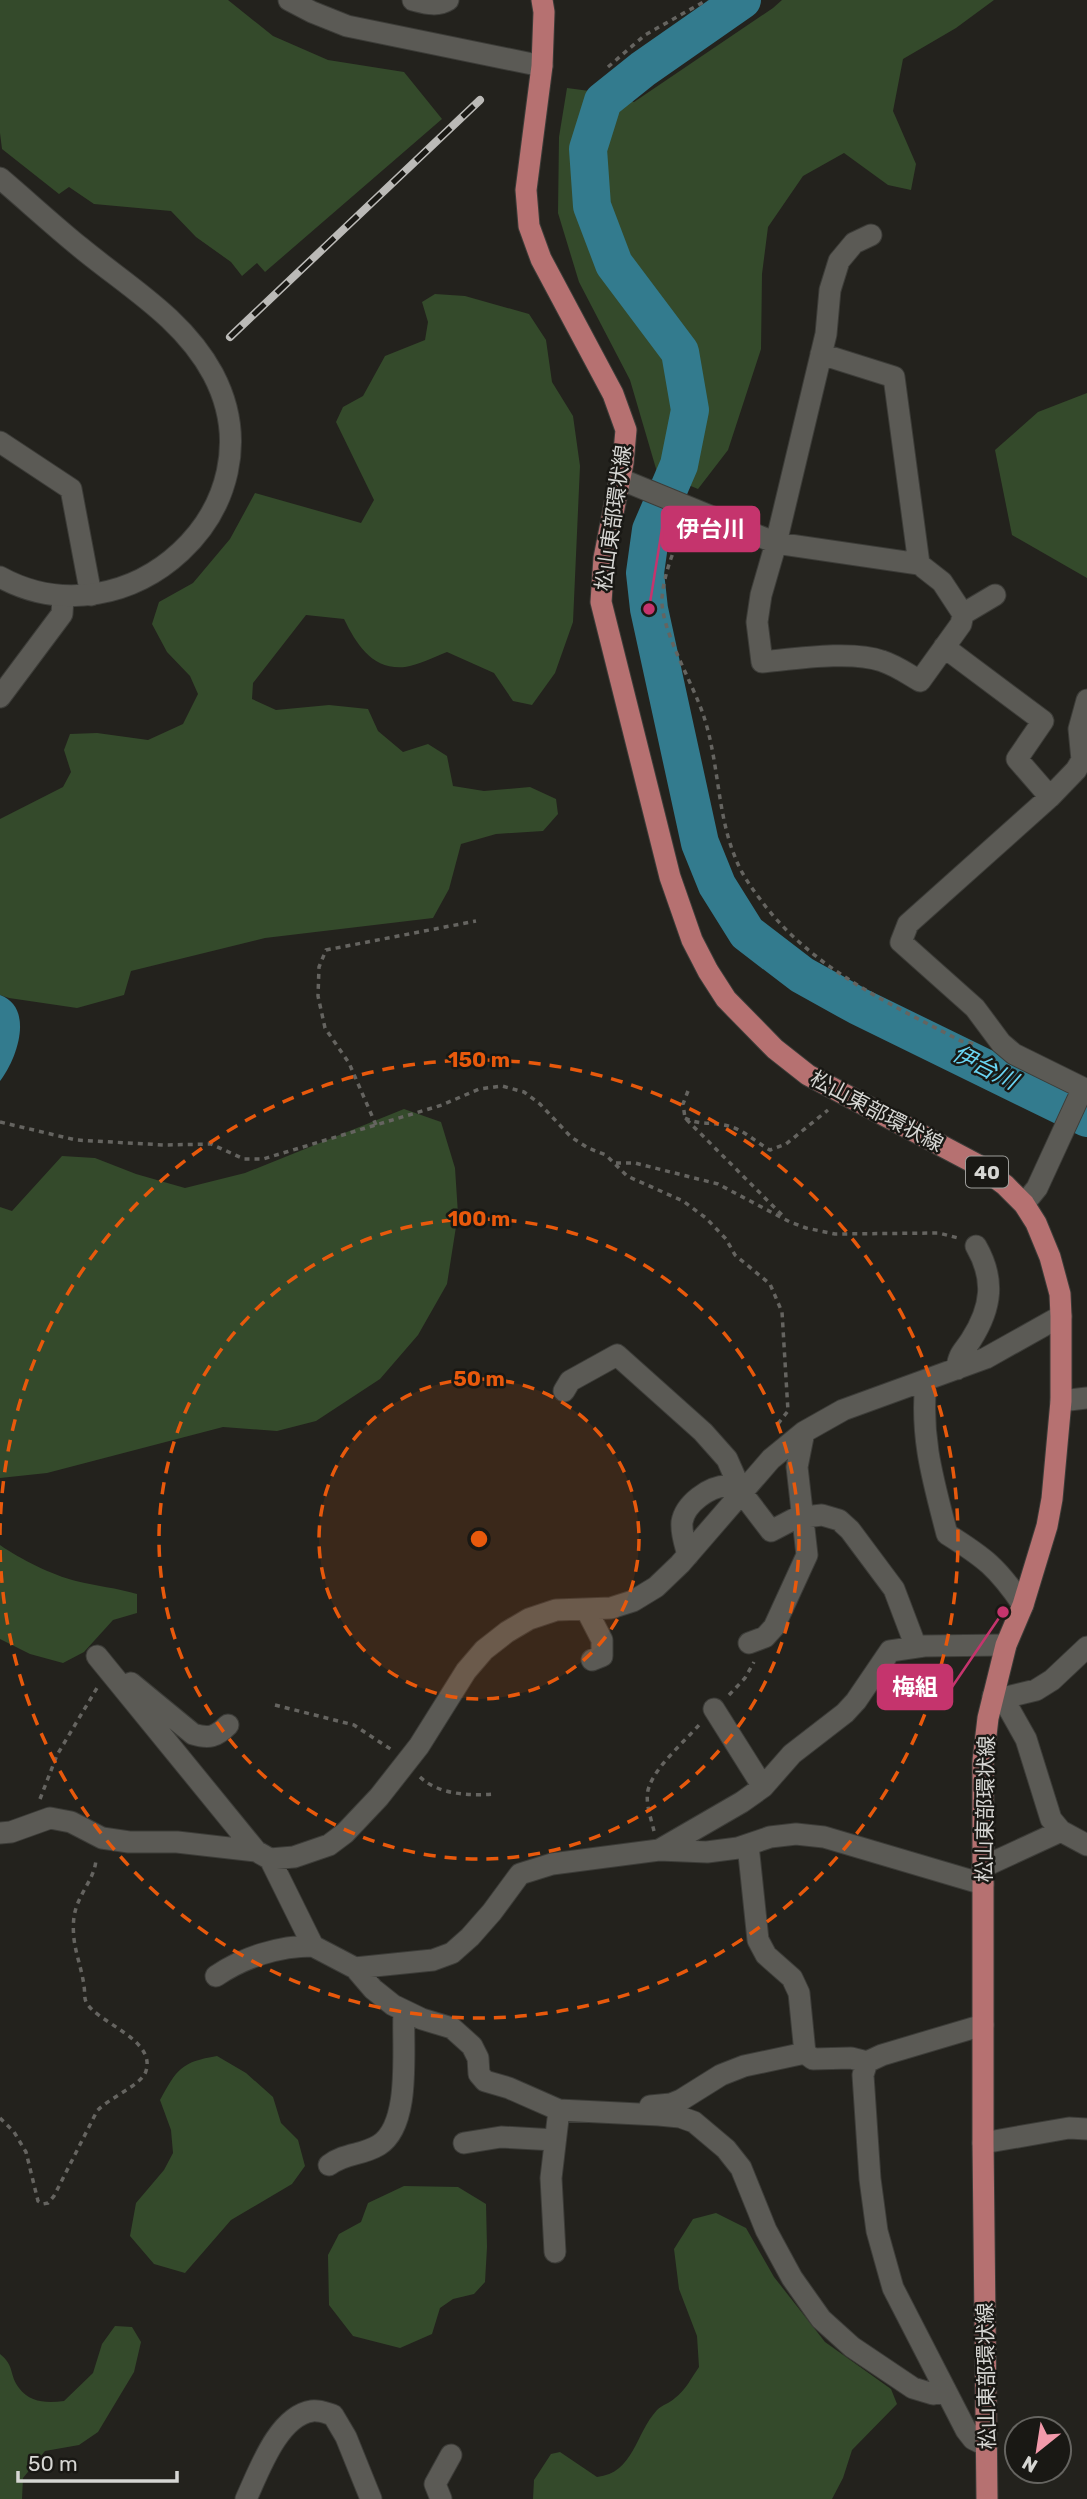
<svg xmlns="http://www.w3.org/2000/svg" width="1087" height="2499" font-family="Rubik,'Noto Sans JP',sans-serif">
	<rect width="100%" height="100%" fill="#23221d"/>
	<!-- green -->
	<path fill="#344a2b" d="M0,0H228L273,36L328,60L404,72L442,119L265,272L257,263L242,276L231,262L196,237L171,211L94,204L69,187L59,194L2,149L0,133Z
		M782,0H994L956,28L903,59L893,111L916,164L911,190L888,185L844,153L803,176L768,227L762,274L761,349L728,450L698,489L657,472L630,380L579,282L558,213L559,137L567,88L597,92L634,102L773,8Z
		M435,294L465,296L529,314L546,340L552,382L573,416L580,466L573,622L555,673L532,705L513,701L494,673L447,652C434,657 418,665 405,667C372,670 357,645 344,619L306,615L253,683L252,699L276,710L329,705L368,709L378,731L403,752L428,744L447,756L453,786L484,791L530,787L556,799L558,814L543,831L496,834L461,844L449,889L433,918L265,938L131,971L124,995L77,1008L9,998L0,995V819L63,787L71,772L64,750L70,734L97,733L148,740L183,724L198,694L190,676L167,652L152,624L159,602L193,583L230,539L255,493L361,523L374,500L336,422L343,407L363,396L385,356L425,340L428,322L422,302Z
		M1087,393V578L1012,535L995,450L1038,412Z
		M404,1109L441,1122L455,1168L458,1214L447,1284L418,1335L380,1379L316,1421L277,1431L223,1427L47,1473L0,1478V1207L12,1211L62,1156L95,1158L136,1174L185,1188L245,1173Z
		M0,1545C20,1559 52,1575 76,1581C96,1586 117,1588 137,1594V1613L113,1620L84,1652L63,1663L30,1654L0,1639Z
		M217,2056L246,2073L273,2097L281,2123L298,2140L305,2166L292,2184L231,2220L185,2273L154,2264L130,2236L136,2203L164,2170L173,2153L171,2130L160,2100C177,2069 181,2062 217,2056Z
		M404,2186L458,2187L486,2204L487,2247L485,2282L474,2294L453,2299L440,2308L432,2334L400,2348L353,2336L329,2305L328,2255L339,2234L361,2222L368,2203Z
		M716,2213L746,2228L774,2277L825,2342L891,2389L897,2404L852,2450L843,2478L832,2499H533L534,2480L551,2454L560,2452L597,2477C634,2473 635,2434 657,2410C662,2405 670,2403 675,2398C685,2391 692,2377 699,2367L697,2336L679,2289L674,2249L693,2219Z
		M115,2326L132,2327L141,2342L134,2372L98,2432L79,2445L45,2451L23,2478L22,2499H0V2354C15,2366 9,2375 19,2388C30,2403 47,2403 64,2401L93,2373L102,2344Z"/>
	<!-- water -->
	<path fill="#337b8e" d="M0,995C35,1008 17,1059 0,1081Z"/>
	<g fill="none" stroke-linecap="round" stroke-linejoin="round">
		<!-- river -->
		<path stroke="#337b8e" stroke-width="38" d="M742,0L643,69L603,101L588,149L592,206L614,264L680,352L690,410L679,465L651,530L645,573L649,609L700,843L717,885L747,933L802,975L858,1006L1087,1118"/>
		<!-- street casing -->
		<g stroke="#3c3c38" stroke-width="23">
			<path id="street" d="M413,0C425,3 437,7 448,0
				M821,354L894,377L919,564
				M0,442L71,489L91,595
				M620,479L776,543L919,564L942,582L963,614L961,624L920,681C908,674 895,665 882,661C852,650 794,659 762,662L757,622L761,595L776,543L826,334L830,290L839,261L854,243L871,235
				M963,614L995,595
				M944,647L1043,721L1017,759L1050,797L1076,770L1082,760L1079,729L1087,700
				M0,697L62,614L63,597
				M1050,797L908,924L901,942L975,1008L1001,1043L1014,1054L1087,1090
				M1024,1204L1037,1188L1083,1088
				M957,1369C958,1354 964,1351 971,1340C992,1307 995,1279 976,1246
				M926,1380C920,1437 933,1480 947,1534C985,1558 997,1567 1023,1605
				M564,1391L570,1381L617,1355L703,1432L727,1459L742,1493L771,1531L796,1518L822,1515L839,1520L850,1530L894,1589L916,1647
				M1061,1401L1087,1398
				M688,1555C685,1544 681,1534 682,1522C685,1504 709,1486 727,1486C733,1486 737,1490 742,1493
				M586,1609L602,1640V1656L592,1660
				M749,1643L765,1637L774,1627L807,1555L797,1467L804,1432
				M97,1656L256,1851
				M131,1683L193,1734C209,1739 216,1737 228,1725
				M993,1696L1003,1698L1026,1739L1051,1819L1061,1831L1087,1845
				M1003,1698L1036,1690L1052,1680L1087,1647
				M714,1709L763,1787
				M0,1833L11,1832L50,1818L71,1822L102,1838L129,1842H177L256,1851L270,1859L294,1857L329,1845L345,1833L379,1797L419,1746L466,1671L484,1650L507,1632L529,1619L556,1610L611,1608L633,1601L656,1587L680,1564L771,1459L804,1432L843,1410L986,1358L1061,1316
				M659,1850L742,1802L763,1787L792,1754L845,1713L856,1701L890,1651L924,1646L1006,1645
				M270,1859L313,1946L355,1968L433,1960L452,1953L470,1937L492,1912L520,1874L552,1864L659,1850L707,1852L738,1848L770,1837L796,1834L824,1837L983,1884
				M983,1867L1061,1831
				M355,1968L373,1989L393,2005L422,2019L452,2028L472,2046L478,2058L479,2074L485,2081L509,2088L559,2110L659,2115L680,2117L694,2122L726,2149L741,2168L766,2230L792,2278L821,2319L852,2347L913,2388L933,2394L946,2391
				M216,1976C244,1957 279,1946 313,1946
				M983,2025L882,2055L867,2062L863,2075L870,2179L877,2231L893,2288L966,2430L973,2439L987,2446
				M805,2053L813,2059L851,2058L867,2062
				M650,2106L671,2104L681,2100L721,2075L744,2066L805,2053L799,1993L792,1978L766,1955L758,1940L748,1845
				M464,2143L501,2137L555,2140
				M983,2143L1069,2128L1087,2129
				M329,2165C347,2152 361,2156 379,2145C412,2124 402,2047 404,2011
				M555,2252L551,2178L559,2110
				M246,2499C259,2471 278,2416 312,2411C319,2410 326,2413 333,2415L346,2437L371,2499
				M441,2499L435,2484L451,2455"/>
		</g>
		<!-- secondary casing -->
		<g stroke="#3c3c38" stroke-width="23">
			<path id="secondary" d="M289,0L312,12L347,26L542,66
				M0,178C27,201 53,225 80,247C127,286 183,318 213,374C283,507 128,647 0,577"/>
		</g>
		<!-- primary casing -->
		<g stroke="#3c3c38" stroke-width="23">
			<path id="primary" d="M542,0L544,12L542,66L526,190L529,226L541,259L613,394L626,430L623,463L604,558L601,602L670,877L692,940L708,971L726,999L775,1049L808,1075L978,1165L1005,1185L1024,1204L1036,1223L1050,1257L1060,1294L1061,1316V1401L1052,1499L1047,1526L1023,1605L1006,1645L988,1718L983,1761V2143L987,2499"/>
		</g>
		<!-- path -->
		<path stroke="#656460" stroke-width="3.5" stroke-dasharray="5 5" stroke-linecap="butt" d="M608,67L645,35L707,0
			M683,527C674,550 664,573 662,598C660,629 694,685 704,717C719,763 717,813 735,857C742,876 754,891 766,907C817,971 890,1004 961,1041L975,1044
			M688,1091L683,1104L685,1118L785,1218
			M685,1118C698,1125 710,1122 724,1125C742,1128 754,1141 770,1150L786,1144L828,1110
			M0,1122L76,1140L164,1145L211,1144L244,1159H263L442,1105L479,1089L502,1086L524,1092L540,1104L571,1137L588,1148L606,1155L627,1176L683,1201L706,1218L726,1239L735,1255L770,1284L782,1312L788,1411L777,1425
			M376,1125L349,1063L325,1028L318,996L319,967L326,950L476,921
			M616,1163H635L718,1184L790,1222L806,1228L835,1234L939,1233L958,1238
			M729,1695L745,1678L754,1662
			M275,1705L354,1725L392,1750
			M420,1777C439,1795 470,1796 495,1794
			M40,1799L57,1755L97,1688
			M654,1831C651,1818 644,1800 649,1787C656,1766 684,1742 699,1725
			M0,2118L14,2132L26,2152L38,2201L43,2204L48,2203L54,2196L97,2111C110,2097 142,2085 146,2071C156,2039 97,2023 86,2002C84,1997 85,1991 84,1986C82,1970 76,1955 74,1939C73,1931 73,1919 75,1912C79,1893 96,1877 96,1858"/>
		<!-- street -->
		<use href="#street" stroke="#5b5a55" stroke-width="21"/>
		<!-- secondary -->
		<use href="#secondary" stroke="#5b5a55" stroke-width="21"/>
		<!-- primary -->
		<use href="#primary" stroke="#b67171" stroke-width="21"/>
		<!-- rail casing -->
		<g stroke="#bbbab7" stroke-width="8">
			<path id="rail" d="M230,337L480,100"/>
		</g>
		<!-- rail -->
		<use href="#rail" stroke="#191814" stroke-width="5" stroke-dasharray="16" stroke-linecap="butt"/>
	</g>
	<!-- distance rings -->
	<circle cx="479" cy="1539" r="160" fill="#e8590c" fill-opacity=".12"/>
	<g fill="none" stroke="#e8590c" stroke-width="3.5" stroke-dasharray="12 9">
		<circle cx="479" cy="1539" r="160"/>
		<circle cx="479" cy="1539" r="320"/>
		<path d="M0 1535A479 479 0 1 1 0 1543"/>
	</g>
	<g text-anchor="middle" dominant-baseline="central" stroke-width="5" stroke-linejoin="round" paint-order="stroke">
		<!-- shield labels -->
		<rect fill="#191814" stroke="#9d9d9a" stroke-width="2" x="966" y="1156.5" width="42" height="31" rx="5"/>
		<g font-size="19" font-weight="bold" fill="#d6d6d3">
			<text x="987" y="1172">40</text>
		</g>
		<!-- street labels -->
		<g font-size="21" fill="#d6d6d3" stroke="#191814">
			<text transform="translate(613 518) rotate(-82)">松山東部環状線</text>
			<text transform="translate(877 1111) rotate(28)">松山東部環状線</text>
			<text transform="translate(985 1809) rotate(-89)">松山東部環状線</text>
			<text transform="translate(986 2376) rotate(-91)">松山東部環状線</text>
		</g>
		<!-- water labels -->
		<g font-size="23" font-style="italic" fill="#6ad5f3" stroke="#191814">
			<text transform="translate(985 1067) rotate(27)">伊台川</text>
		</g>
	</g>
	<circle cx="479" cy="1539" r="10" fill="#e8590c" stroke="#191814" stroke-width="3.5"/>
	<g font-size="21" text-anchor="middle" font-weight="bold" fill="#e8590c" stroke="#191814" stroke-width="5" stroke-linejoin="round" paint-order="stroke">
		<text x="479" y="1067">150 m</text>
		<text x="479" y="1226">100 m</text>
		<text x="479" y="1386">50 m</text>
	</g>
	<!-- callouts -->
	<path fill="none" stroke="#c5346d" stroke-width="2.5" d="M649 609L662 529M1003 1612L952 1687"/>
	<g fill="#c5346d" stroke="#191814" stroke-width="2.5">
		<circle cx="649" cy="609" r="7"/>
		<circle cx="1003" cy="1612" r="7"/>
	</g>
	<g fill="#c5346d" stroke="#c5346d" stroke-width="2.5">
		<rect x="662" y="507" width="97" height="44" rx="7"/>
		<rect x="878" y="1665" width="74" height="44" rx="7"/>
	</g>
	<g font-size="23" text-anchor="middle" font-weight="bold" fill="#fff">
		<text x="711" y="537">伊台川</text>
		<text x="915" y="1695">梅組</text>
	</g>
	<!-- north arrow -->
	<g transform="translate(1038 2450) rotate(210)"><circle r="33" fill="#191814" stroke="#656460" stroke-width="2"/>
	<path d="M0-5L12 26L0 18L-12 26Z" fill="#f39aab"/>
	<text y="-10" font-size="19" font-weight="bold" text-anchor="middle" fill="#d6d6d3">N</text>
	</g>
	<!-- scale -->
	<path d="M18 2471v10h159v-10" fill="none" stroke="#d6d6d3" stroke-width="3.5"/>
	<text x="28" y="2471" font-size="21" fill="#d6d6d3" stroke="#191814" stroke-width="5" paint-order="stroke">50 m</text>
</svg>
